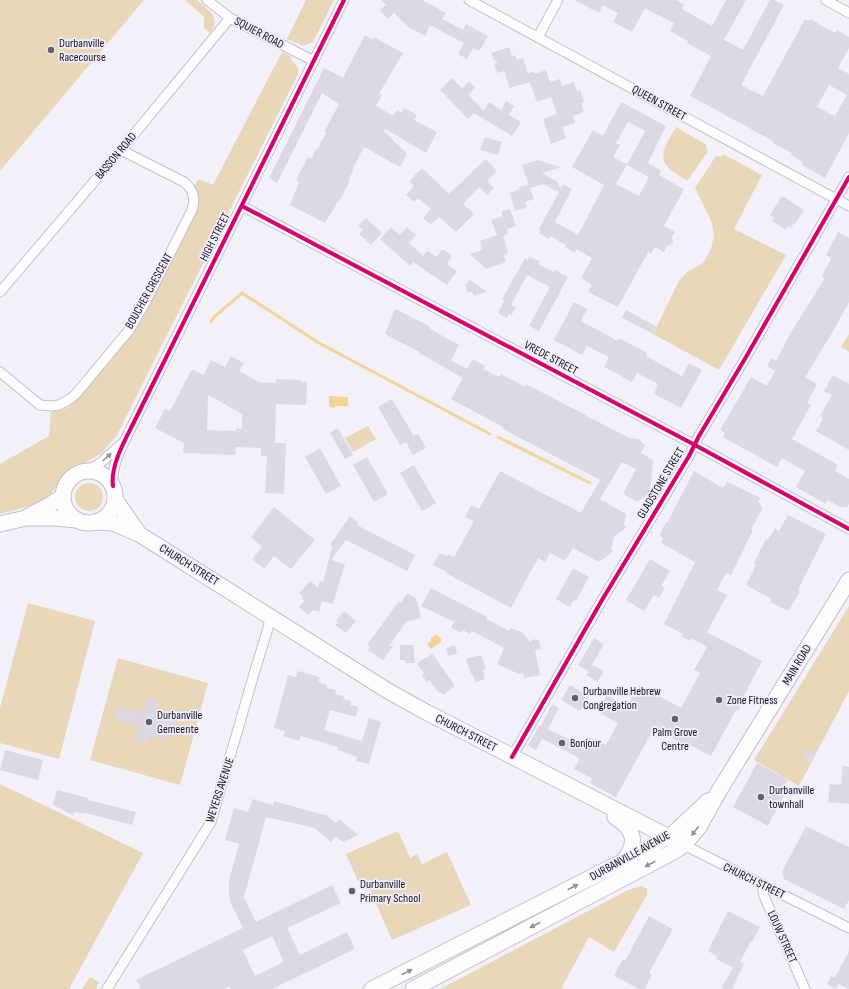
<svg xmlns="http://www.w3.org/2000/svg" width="849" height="989" font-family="'Sofia Sans Condensed',sans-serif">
	<rect width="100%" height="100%" fill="#f2f0f8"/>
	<!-- green -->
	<path fill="#e8d7b8" d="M0,0H144L0,171Z
		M185,0H197C208,11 222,16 210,33L204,28V17Z
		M306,0H334L313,42L304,46L287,39Z
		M282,52L292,57L291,60C296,64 299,67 298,74L117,435L102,453L69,472L60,481L49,497L37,504L0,514V464L49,436L51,412L65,409L74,403L134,330L141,321L197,211L199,199L194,186L199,179L213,185Z
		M676,127L707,145L706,148L708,151L688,180H686C680,176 672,172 667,166C657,155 670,138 676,127Z
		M723,154L762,175L734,229L786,255L719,370L653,334L679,281L687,272L703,263L711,249L714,236L712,223L695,188L716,156L721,157Z
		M849,334V352L841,347Z
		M368,426L376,439L353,452L345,438Z
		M75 497a14 14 0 1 1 28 0a14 14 0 1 1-28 0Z
		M28,603L95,621L59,759L0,743V708Z
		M849,606V691L799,786L754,760Z
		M118,658L208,683L180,785L90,760Z
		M0,784L143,853L69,989H0Z
		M398,831L410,858L417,854L422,864L447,852L471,905L392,940L365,878L358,881L346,854Z
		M641,886L647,889V895L614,952L589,937L561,989H440L628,890Z
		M90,977L99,982L96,989H82Z"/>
	<!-- water -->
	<path fill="#f4d597" d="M329,396L348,397V406H335V408L329,407Z
		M437,634L441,639V642L431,649L427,644L431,641V638Z"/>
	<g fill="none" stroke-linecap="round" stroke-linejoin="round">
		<!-- stream -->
		<path stroke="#f4d597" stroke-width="3" d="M211,322L214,317L242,293L319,343L490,434
			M498,437L590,483"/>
	</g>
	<!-- building -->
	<path fill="#dcd9e3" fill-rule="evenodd" d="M381,0H422L446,13L442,19L463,30L466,24L488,36L480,50H477L473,48L467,59L458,54L464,43L430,25L425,36L408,27L394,13L388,19L380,10L386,5Z
		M574,0H676L684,5L682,9L712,26L726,0H746L724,40L743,50L770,0H774L784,5L741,85L763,96L805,19L809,21L810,19L835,33L837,30L849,37V48L838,68L849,74V133L825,178L802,165L803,162L791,155L792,153L773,143V141L690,96L711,56L687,43L688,41L670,31L674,23L645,8L632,32L613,22L618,13L603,5L599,13ZM829,85L847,95L835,116L817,107Z
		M365,35L373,39L374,37L403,53L379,94L382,95L376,106L394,116L397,110L402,113L404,108L417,115L414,120L437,132L426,153L385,129L384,131L407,154L400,167L364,147L353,168H354L349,179L350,180L340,201H338L325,223L290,205L299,182L296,180L308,157L311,159L316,149L317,150L326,133L324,132L339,104L322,93L277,183L269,178L324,68L343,78Z
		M509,47L512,56L515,55L517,60L523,58L528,73L534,72L535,74L546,70L550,82L560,79L562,86L574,82L577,91L580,90L584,102L581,103L584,112L573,116L575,123L562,127L566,138L551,144L543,119L557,114L551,97L537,102L530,82L510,88L504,71L497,73L494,64L498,62L494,60L491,53Z
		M452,78L462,88L469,81L475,88L468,95L484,111L489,102L501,110L506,101L514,106L509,115L521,122L512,136L474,113L468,119L440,90Z
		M621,102L666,126L648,163L661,171L659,175L684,189L664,226L675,232L672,237L673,244L667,246L664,252L655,247L651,254L648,252L618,307L588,292L592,285L581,278L592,258L576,249L575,253L565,247L566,245L550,236L549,239L539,233L541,230L539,229L559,192L543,184L530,188L534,199L525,202L527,207L515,211L510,193L520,189L519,187L529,185L522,165L537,160L561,167L542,173L558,182L560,189L563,184L572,189L555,222L578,235L604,185L572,167L593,130L603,136ZM628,122L645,131L627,165L649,177L639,196L616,184L627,164L613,157L620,145L616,143Z
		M485,137L502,142L498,155L480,150Z
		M486,159L497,171L487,181L494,188L487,195L480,187L463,204L474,214L456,232L439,217L431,225L423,218L431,209L418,198L414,202L406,195L414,186L409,181L422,168L449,194Z
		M782,196L804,210L795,224L794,223L791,228L788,226L786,230L772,221L774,218L770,215Z
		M510,209L516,226L507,229L508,234L503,236L508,251H507V254L504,255L506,262L486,269L470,254L482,250L480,241L497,235L491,220L502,216V211Z
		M366,218L382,233L371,245L359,234L363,230L358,226Z
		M391,227L400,235L407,227L416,235L409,243L423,256L427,251L437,257L441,250H445L451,255V258L447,264L457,271L447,285L413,262L410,266L380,239Z
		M838,232L849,238V302L836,326L805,377L817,384L807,403L811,405L792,439L838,465L835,471L849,479V504L846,508L843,506L842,508L828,500L826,504L796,487L805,471L782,458L777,467L723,437L725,433L720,430L751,377L767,386L775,371L767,366L772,358L776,361L790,334L825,278L822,276L831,258L826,255Z
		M529,256L540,262L538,264L554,272L555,270L568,277L539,331L529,326L550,287L527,275L511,305L516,307L511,316L509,314L507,318L498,313L504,301L502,300L515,275V277L525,258L528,260Z
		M468,279L477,285L487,292L474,296L472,292L468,293L465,284L469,282Z
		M574,302L587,309L581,321L618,341L619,338L647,353L646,356L682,376L689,363L702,370L681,408L654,394L658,384L637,373L632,382L604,367L609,357L587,346L582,355L554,340Z
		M395,309L431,327L430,329L459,345L451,360L467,369L473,359L485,366L483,369L499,377L501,374L525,387L526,384L631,439L632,438L639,439L645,445L641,453L653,460L650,492L638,502L623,494L636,469L622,462L600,499L626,514L624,525L627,527L614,537L611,550L614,551L599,562L573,548L565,561L550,553L545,562L538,558L511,608L446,573L447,572L433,565L440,553L447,556L448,554L454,557L474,521L465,517L471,505L479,509L500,471L581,513L600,480L503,429V427L451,399L463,378L419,353L420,352L385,334Z
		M626,310L657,327L653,334L622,318Z
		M231,356L244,363L239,371L259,382L276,383V379L301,380V382H307L306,405L276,404L275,443H286L284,494L265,493L267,456H261V448L236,447L235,455L183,453L184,443L155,428L165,409L170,411L192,369L203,375L211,360L225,367ZM208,395L242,414V429L236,428V431L207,430Z
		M833,375L849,384V450L816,431L823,418L820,416L832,395L824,391Z
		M392,399L411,431L414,436L418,433L426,448L413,455L406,442L400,445L378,407Z
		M338,428L353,455L345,459L330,433Z
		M320,448L341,486L326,494L305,457Z
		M367,457L388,494L374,502L353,465Z
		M414,465L436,503L422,511L400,473Z
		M694,471L723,488L727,482L761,498L758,502L761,504L760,506L763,508L751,529L753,530L731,575L726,573L717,590L727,595L707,632L762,661L744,696L746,697L738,711L736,710L711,756L686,743L685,745L654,728L616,797L590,783L593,779L574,769L580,758L542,739L536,750L528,745L540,725L541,726L552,704L559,708L548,729L585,747L589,737L606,745L618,723L598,712L607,695L627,706L639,685L681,708L700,673L694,670L707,647L691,638L690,641L681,636L683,634L664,624L695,562L661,543L663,538L659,536L666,522L667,523Z
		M274,507L315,540L291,569L274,556L264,569L252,559L262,547L251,537Z
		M788,515L826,534L798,590L800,592L788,611L770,602L772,599L746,585L756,565L754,563L766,539L768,540L775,528L779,531Z
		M350,516L358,523L357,525L415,555L407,571L346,540L331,560L345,564L333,604L322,601L319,612L313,610L308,615L299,607L304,601L301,598L303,597L299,593L310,581L318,588L320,581L323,582L332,547L330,545Z
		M650,559L670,571L661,586L665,588L659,598L654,595L644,611L626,600Z
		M573,568L589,577L576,601L574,599L570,607L556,599Z
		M431,588L487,617L486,619L509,631L511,628L522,632L530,642L534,639L539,641L541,649L535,650L540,675L524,678L523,673L519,674L497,664L504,648L472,631L470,634L463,630L462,633L451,628L454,622L421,606Z
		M407,593L416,598L421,618L406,622L389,646H393L383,660L368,650L370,647L367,645L399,601L401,603Z
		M344,611L356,621L346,633L335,625L338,622L336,621Z
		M594,638L604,644L592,665L604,671L597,682L586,675L589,672L578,665Z
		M400,645H413L415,663H405V660H400Z
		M455,645L457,654L448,656L446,648Z
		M432,653L455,686L443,695L440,692L439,693L429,680L427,682L422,675L424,673L417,663L426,657L427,658Z
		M481,655L486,669L483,670L485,679L476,682L472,673L471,674L466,659Z
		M298,671L320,677L318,682L327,685L326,688L336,690L335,694L344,696L343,699L351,701L350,705L358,707L356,717L330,710L324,730L362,741L369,718L381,722L369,764L356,761L357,757L338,750V747L301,736L299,741L283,736L285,731L274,728L288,675L296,677Z
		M570,685L589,697L580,711L561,700Z
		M149,697L159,700L158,710L173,715L171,721L177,722L176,725L183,727L181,735L174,733V735L168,734L166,740L150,736L147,745L136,742L139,726L115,719L118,706L143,713Z
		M807,749L815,753L810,763L802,759Z
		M5,750L43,760L38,780L0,770Z
		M757,763L788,780L782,791L785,793L768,826L733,807Z
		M843,766L849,767V804L828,802L830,784L841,785Z
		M57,790L88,798V800L136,812L132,825L85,813L84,814L74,812V816L53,805Z
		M253,799L273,805L274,801L324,815L325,814L336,823L339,819L358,835L343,842L335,836L331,842L315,828L266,817L244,897L256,922L332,885L341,903L287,928L300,955L347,932L355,949L272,989H231L229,986L223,989H141L136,980L243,928L231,904L229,895V880L239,844L225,840L234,808L248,812ZM272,936L284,962L255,976L243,950Z
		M806,826L849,847V900L844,909L784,879L782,872Z
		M728,911L760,927L752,942L751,941L740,962L744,964L732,989H721L733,968L716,959L717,956L708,951Z
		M649,916L673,929L649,973L652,975L644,989H639L614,976L623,959L625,961Z
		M849,951V989L839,984L835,989L827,984L831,976L835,978Z"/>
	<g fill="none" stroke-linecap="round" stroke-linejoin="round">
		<!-- street casing -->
		<g stroke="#c3c0ca" stroke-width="11">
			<path id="street" d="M207,0L230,18L314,61
				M469,0L849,206
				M826,0L849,13
				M538,37L558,0
				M242,206L695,445L849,529
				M0,292L121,150L230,18
				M0,372L40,405L52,406L59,405L70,399L75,395L130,329L144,305L192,210C196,199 193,189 184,182L121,150
				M87,470L99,464L123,443
				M113,486C110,466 125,440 134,422L344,0
				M512,757L602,600L689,456L699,436L746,357L849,177
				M684,845L849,928
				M762,885L764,896L805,989
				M107,989L211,822L254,674L268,628L270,617"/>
		</g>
		<!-- primary casing -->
		<g stroke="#c3c0ca" stroke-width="17">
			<path id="primary" d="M63 497a26 26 0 1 1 52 0a26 26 0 1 1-52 0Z
				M115,499L139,534
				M27,517L51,504L63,496
				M97,522L113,523L139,534L388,691L426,712L684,845
				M0,524L26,518H54L77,520
				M615,817C635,830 638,842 623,862
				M372,989L651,847L675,832L708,801
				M413,989L675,851L684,845L699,827L719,791L849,580"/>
		</g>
		<!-- street -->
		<use href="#street" stroke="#fdfdfe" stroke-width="9"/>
		<!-- primary -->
		<use href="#primary" stroke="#fdfdfe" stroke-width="15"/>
		<!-- cycleway casing -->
		<g stroke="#f1edfb" stroke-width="6">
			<path id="cycleway" d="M242,206L695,445L849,529
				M113,486C110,466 125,440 134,422L344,0
				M512,757L602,600L689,456L699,436L746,357L849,177"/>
		</g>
		<!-- cycleway -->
		<use href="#cycleway" stroke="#d6006c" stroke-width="4"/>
	</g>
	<!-- one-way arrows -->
	<defs><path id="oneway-solid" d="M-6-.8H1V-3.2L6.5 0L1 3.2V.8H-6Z"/></defs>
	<g fill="#959399">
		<use href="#oneway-solid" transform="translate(107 457) rotate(-42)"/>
		<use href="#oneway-solid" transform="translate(695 831) rotate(127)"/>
		<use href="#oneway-solid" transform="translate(650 864) rotate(152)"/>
		<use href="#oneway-solid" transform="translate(573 887) rotate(-27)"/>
		<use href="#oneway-solid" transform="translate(535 925) rotate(152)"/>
		<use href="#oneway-solid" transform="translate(407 972) rotate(-27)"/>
	</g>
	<!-- markers -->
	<g fill="#625f6a" stroke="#f1edfb" stroke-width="1.5">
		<circle cx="51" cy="50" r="4"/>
		<circle cx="575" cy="698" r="4"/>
		<circle cx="719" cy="700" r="4"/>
		<circle cx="675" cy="719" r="4"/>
		<circle cx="149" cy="722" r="4"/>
		<circle cx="562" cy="743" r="4"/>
		<circle cx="761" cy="797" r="4"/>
		<circle cx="352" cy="891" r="4"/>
	</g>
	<g text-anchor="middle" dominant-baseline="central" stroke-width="3.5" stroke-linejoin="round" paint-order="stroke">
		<!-- street labels -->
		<g font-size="12" fill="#15111d" stroke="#f1edfb">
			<text transform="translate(259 33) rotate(28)">SQUIER ROAD</text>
			<text transform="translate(659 103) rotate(29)">QUEEN STREET</text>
			<text transform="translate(116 156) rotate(-50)">BASSON ROAD</text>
			<text transform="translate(215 237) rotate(-63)">HIGH STREET</text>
			<text transform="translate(149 291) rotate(-61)">BOUCHER CRESCENT</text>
			<text transform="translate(551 358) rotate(28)">VREDE STREET</text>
			<text transform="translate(661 483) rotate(-59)">GLADSTONE STREET</text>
			<text transform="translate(189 565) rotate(32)">CHURCH STREET</text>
			<text transform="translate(797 665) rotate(-59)">MAIN ROAD</text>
			<text transform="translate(466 733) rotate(27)">CHURCH STREET</text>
			<text transform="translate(220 790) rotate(-72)">WEYERS AVENUE</text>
			<text transform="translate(630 856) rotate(-29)">DURBANVILLE AVENUE</text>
			<text transform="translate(754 881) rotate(26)">CHURCH STREET</text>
			<text transform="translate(782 937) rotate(66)">LOUW STREET</text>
		</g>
		<!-- poi labels -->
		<g font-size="12" fill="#15111d" stroke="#f1edfb" text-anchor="start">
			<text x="59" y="43">Durbanville<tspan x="59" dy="14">Racecourse</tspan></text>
			<text x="583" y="691">Durbanville Hebrew<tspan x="583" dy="14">Congregation</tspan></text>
			<text x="727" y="700">Zone Fitness</text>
			<text x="157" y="715">Durbanville<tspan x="157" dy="14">Gemeente</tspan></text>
			<text x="675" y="732" text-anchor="middle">Palm Grove<tspan x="675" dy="14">Centre</tspan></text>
			<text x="570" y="743">Bonjour</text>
			<text x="769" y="790">Durbanville<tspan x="769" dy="14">townhall</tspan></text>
			<text x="360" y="884">Durbanville<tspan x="360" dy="14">Primary School</tspan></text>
		</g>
	</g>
</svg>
